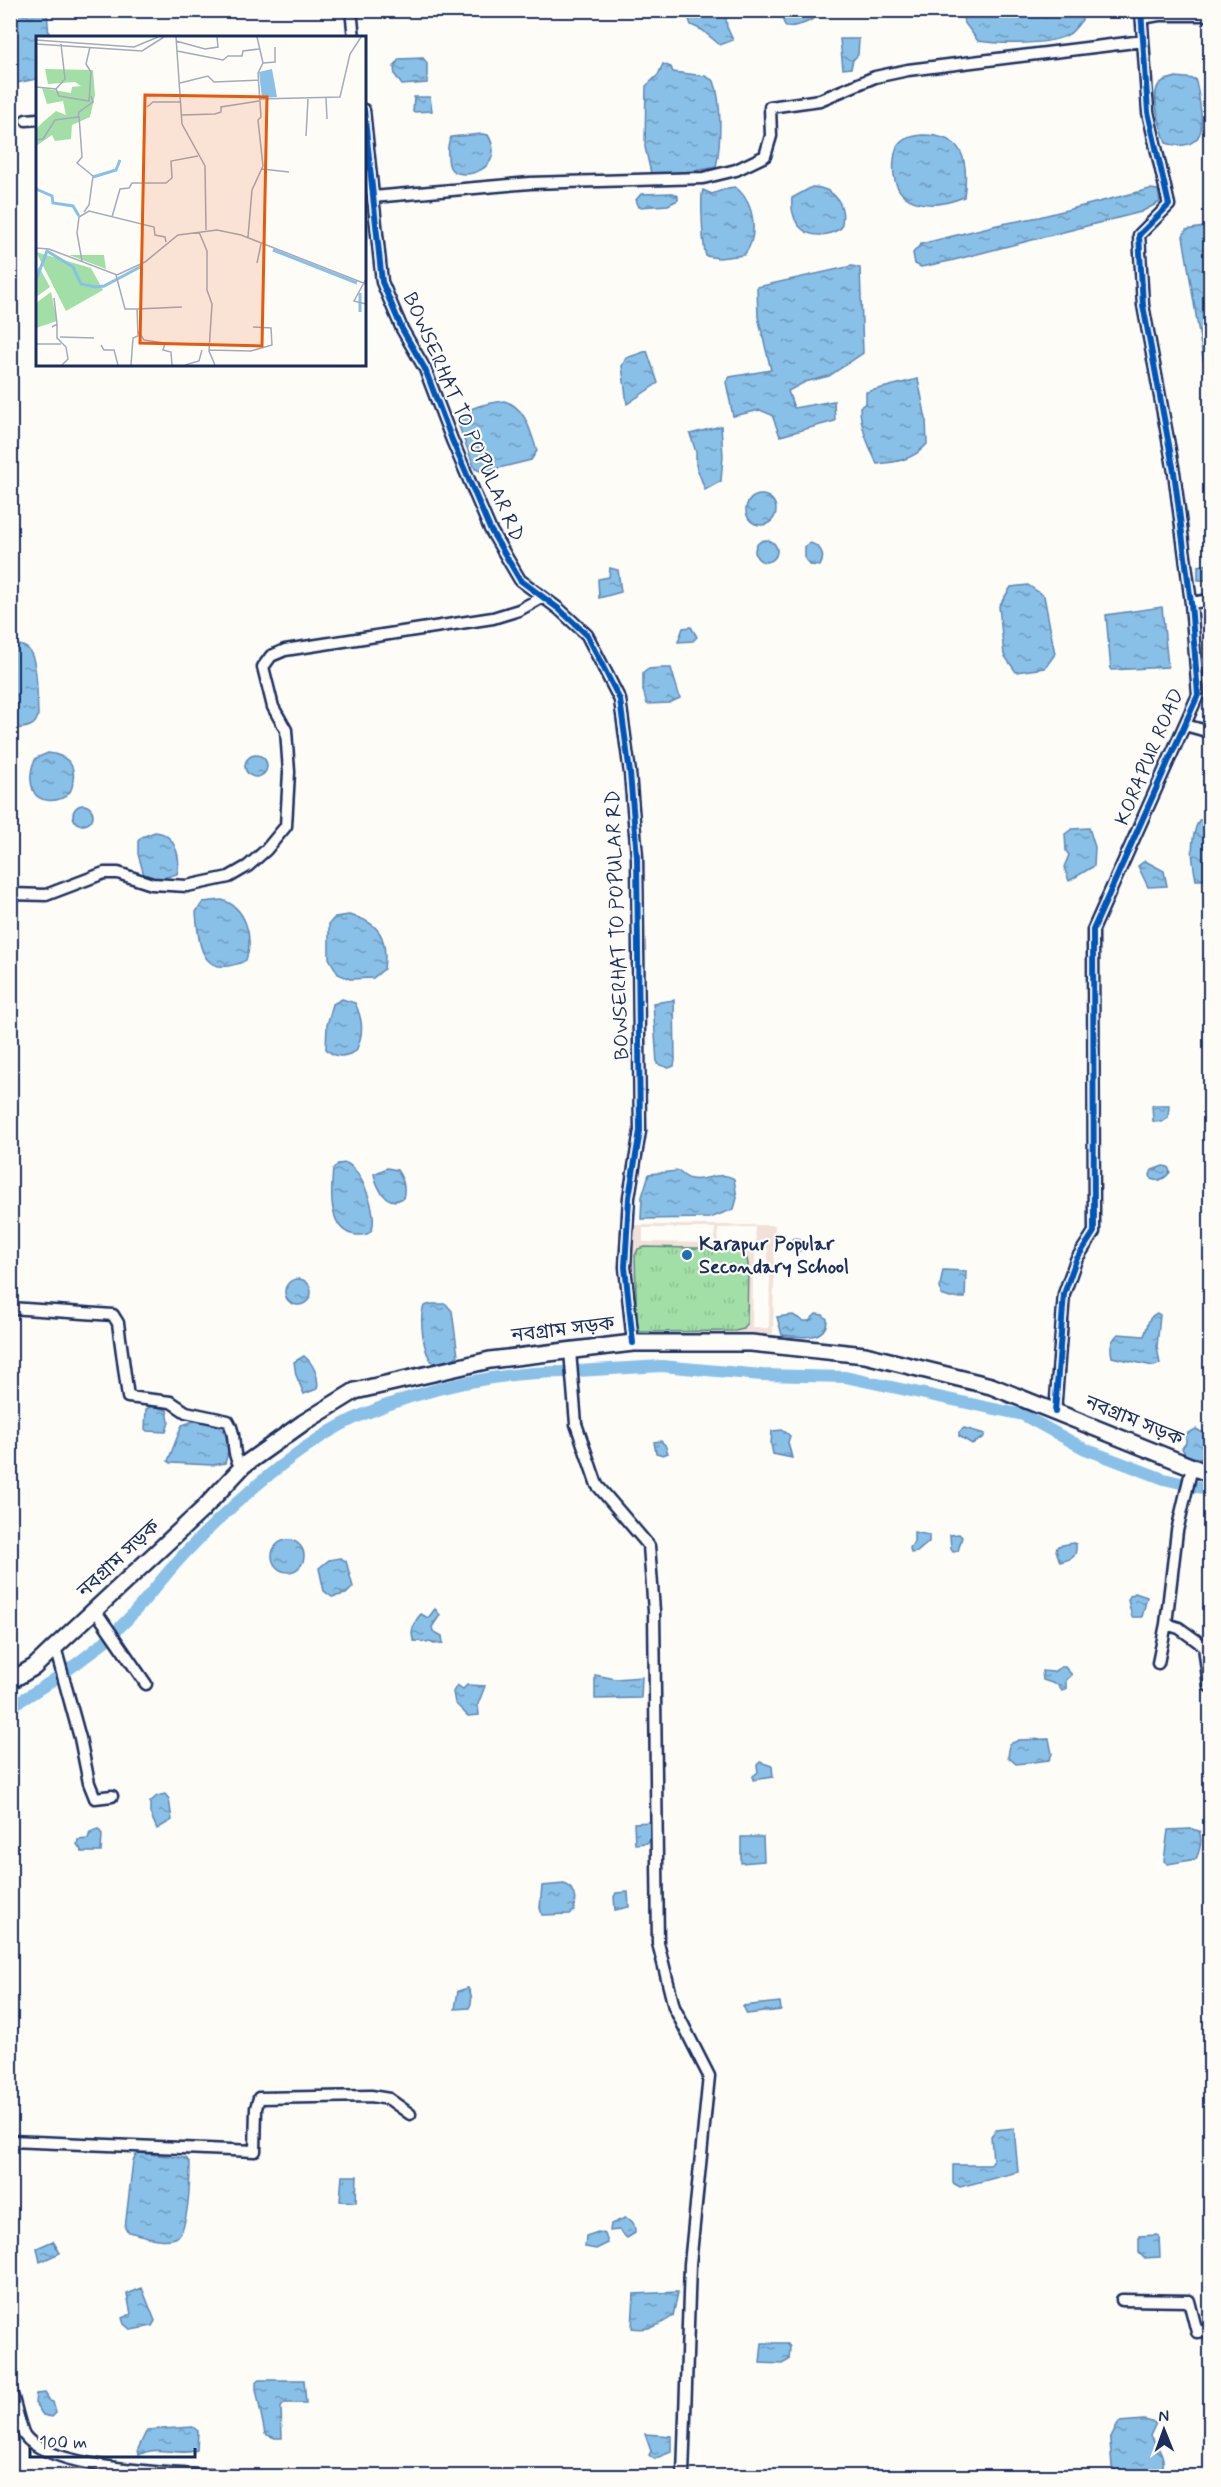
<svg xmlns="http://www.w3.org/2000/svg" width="1221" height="2487" font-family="Mynerve,'Noto Sans Bengali',sans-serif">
	<defs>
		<pattern id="park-tufts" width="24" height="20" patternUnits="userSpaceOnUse" patternTransform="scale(1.5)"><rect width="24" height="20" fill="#a2dfa6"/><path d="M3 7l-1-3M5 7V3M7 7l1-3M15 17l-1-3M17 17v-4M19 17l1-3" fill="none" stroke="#8bc091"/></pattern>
		<pattern id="water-ripples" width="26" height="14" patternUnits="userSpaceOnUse" patternTransform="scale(1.5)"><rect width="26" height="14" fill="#89c0e7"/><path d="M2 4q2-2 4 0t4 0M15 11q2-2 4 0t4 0" fill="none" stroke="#6f9cbe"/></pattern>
	</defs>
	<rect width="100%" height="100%" fill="#fdfcf7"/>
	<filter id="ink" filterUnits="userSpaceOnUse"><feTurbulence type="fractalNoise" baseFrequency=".0167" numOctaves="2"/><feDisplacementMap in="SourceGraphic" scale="12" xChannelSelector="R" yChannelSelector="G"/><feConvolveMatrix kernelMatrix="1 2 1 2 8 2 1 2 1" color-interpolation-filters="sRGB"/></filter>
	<g filter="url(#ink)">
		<!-- built -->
		<path fill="#f2e1d8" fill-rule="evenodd" d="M629,1225H775L773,1334L635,1336ZM755,1227L756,1244L718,1245V1228ZM643,1228H715V1243L643,1242ZM755,1249H768V1274H755ZM744,1252L748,1264L747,1324L744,1329L735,1331L647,1334L637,1329L636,1253ZM753,1275L770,1276L769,1328H752Z"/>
		<!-- park -->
		<path fill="url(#park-tufts)" stroke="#5e8782" stroke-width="1.5" d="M644,1247L741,1249L747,1259L748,1264L747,1324L744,1329L735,1331L641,1332L637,1329L635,1256L638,1249Z"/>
		<!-- water -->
		<path fill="url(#water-ripples)" stroke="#5d86b0" stroke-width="1.5" d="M11,10L47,11L49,37L38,38L37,79L11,84Z
			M686,11H725L727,27L733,40L720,45L702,30L691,25Z
			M783,11V10L821,11C813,22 800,26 786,27L783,21Z
			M961,11H1082V20C1078,24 1074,31 1069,34C1051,46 999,44 978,41L964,22Z
			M840,39H859L858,55L853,60L851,68L843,69Z
			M423,58L427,63V83L402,85L395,75L394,67L399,59Z
			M663,64L671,67L673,72L705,76L714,81C722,102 721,144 716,167C704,170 662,175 651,173L645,147L646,86L658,75Z
			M1176,77L1195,79C1198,88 1204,124 1200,133C1195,147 1177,147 1166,143C1162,131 1147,90 1162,82C1165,79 1172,79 1176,77Z
			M414,97H430L432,111L413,112Z
			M482,134L488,135C508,169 462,182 451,169C448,165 448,160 448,155C447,148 448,143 451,137Z
			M922,135C964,135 969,159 964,197C929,211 889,207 894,160C895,152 896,145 904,140C908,137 916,136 922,135Z
			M735,187C755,202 759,237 744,255L719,258L706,256C703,247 700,197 703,190L712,194L728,188Z
			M812,187C836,188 847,206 841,228C814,245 789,230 792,198Z
			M1150,189L1158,190L1160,202L1141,212L950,261L921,267L915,264L913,253L921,244L997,225L1039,217Z
			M673,193L678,196V200L668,205L639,207L636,200L641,194Z
			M1210,226V384L1206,376L1183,236L1186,230Z
			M852,266L860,268L863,353L829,376L805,382L788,391L794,408L834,401L835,421L780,436L772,415L760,410L733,416L726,382L730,377L771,370L758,317L757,287Z
			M647,351L658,383L627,404L622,366L626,358Z
			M918,379L926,419L927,444C913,460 897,462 877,464C869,446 860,427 860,407L866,403V392Z
			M504,401C526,407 530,431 537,451L531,460L483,472L475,469L457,421C463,407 490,403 504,401Z
			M721,426L723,456L721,481L705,490L696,465V452L690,434Z
			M746 510a15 15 0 1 1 30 0a15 15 0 1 1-30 0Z
			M755 551a11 11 0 1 1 22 0a11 11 0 1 1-22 0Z
			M810,543C821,546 826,555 820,566L810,565L805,559V546Z
			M1210,564V580H1198V566Z
			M610,568L618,570L621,592L599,598L598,579L609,577Z
			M1028,585L1044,596L1055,654L1045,668L1016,672L1004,655L999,606L1011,587Z
			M1162,607L1168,667L1111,670L1106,615Z
			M691,627L697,637L693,641L678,642L683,628Z
			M10,644C17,644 24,645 29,650C38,661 37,699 38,714C37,729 22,728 11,729Z
			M660,668H671L680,698L669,703L647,704L643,690V673L649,669Z
			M48,753C64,755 76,762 73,780C73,785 72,789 69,793C60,803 38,804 33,790C29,780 31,766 36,758Z
			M245 766a11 11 0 1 1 22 0a11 11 0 1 1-22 0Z
			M73 815a10 10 0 1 1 20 0a10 10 0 1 1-20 0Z
			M1199,820H1210V880H1196C1192,860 1189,840 1199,820Z
			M1089,828L1095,847L1094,866L1069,881L1064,867L1069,855L1066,851L1065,834L1072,829Z
			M155,832C174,833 182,857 177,874L156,880L144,875L138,854V841L142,837Z
			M1145,861L1164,871L1167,886L1148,887L1138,866Z
			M222,900C246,907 254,938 246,960C240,964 235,965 228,966C198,971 198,933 196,912L203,902Z
			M349,915C380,922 388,938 384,969L373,978L350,979L338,974L329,958V924L335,917Z
			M342,999L355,1003C363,1020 364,1033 356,1051C345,1057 336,1059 326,1049L327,1025L333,1004Z
			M674,1000L675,1060L674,1066L669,1068L657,1064L653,1003Z
			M1152,1105H1169L1168,1118L1162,1122L1153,1121Z
			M346,1163C362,1169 381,1220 370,1232C366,1236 362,1235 357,1235C327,1233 331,1190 333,1169L338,1164Z
			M1163,1166L1168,1167L1170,1172C1165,1179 1159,1182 1151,1179L1150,1175L1152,1170Z
			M387,1168L397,1170C403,1179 406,1187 403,1198C386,1208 377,1187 374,1174Z
			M678,1171C682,1174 686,1178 691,1179C706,1182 720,1170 734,1179L737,1198L734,1209L710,1218L641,1219L642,1197L649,1174Z
			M789 1245a7 7 0 1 1 14 0a7 7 0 1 1-14 0Z
			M943,1270L966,1271L965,1298H950L941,1295L940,1286Z
			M285 1292a13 13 0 1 1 26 0a13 13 0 1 1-26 0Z
			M431,1304H446L452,1311L458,1356L451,1360L434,1363C423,1356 419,1318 424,1306Z
			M1157,1313L1160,1315L1157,1347L1160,1364L1153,1366L1112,1357C1110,1347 1110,1342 1118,1334L1144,1336C1148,1327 1147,1317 1157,1313Z
			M816,1314L823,1315L827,1319C827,1342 798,1337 782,1335L777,1317L793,1315L803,1321H809Z
			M304,1356C313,1363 320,1378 317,1389L304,1394L296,1375L294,1362Z
			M153,1406L167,1410L169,1422L166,1432L147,1431L145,1429L146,1409Z
			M200,1419C225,1423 233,1439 225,1463L212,1465L171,1463L168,1461L182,1425Z
			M964,1428L985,1434L983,1438L972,1444L959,1436V1432Z
			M1196,1429L1201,1432H1210V1453L1205,1459L1186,1456L1182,1448L1186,1443V1434Z
			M783,1430L790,1436L788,1442L792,1458L773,1454L771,1444L772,1431Z
			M661,1441L665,1445L668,1453L663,1455L656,1453L654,1442Z
			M914,1532L929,1535V1542L917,1552L911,1553L910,1548L914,1542Z
			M959,1534L962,1537L958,1551L953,1552L951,1549L950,1535Z
			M272 1556a16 16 0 1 1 32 0a16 16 0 1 1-32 0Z
			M1073,1543L1076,1544C1077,1558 1072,1559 1060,1562L1056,1550L1058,1546Z
			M340,1558L346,1561L353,1587L346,1594L332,1597L324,1591L319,1568L329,1560Z
			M1135,1593L1147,1597L1142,1617H1132L1128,1600L1130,1596Z
			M435,1609L440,1615L432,1627L433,1631L442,1636L443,1643L434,1644L430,1642L414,1641C409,1632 415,1620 421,1614L428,1618Z
			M1061,1667H1065L1072,1675L1066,1680V1689L1062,1691L1058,1685L1043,1680L1042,1671L1053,1672Z
			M595,1675L616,1679L642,1677L641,1698L595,1699Z
			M457,1685L463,1689L467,1685L485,1686L478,1704L479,1715L468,1716L455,1703L453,1692Z
			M1049,1739L1052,1754L1049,1760L1016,1764L1008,1757L1010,1744L1019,1740Z
			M760,1762L772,1766L773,1777L753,1780V1776L758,1772L757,1765Z
			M165,1794L169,1799L172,1820L157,1829L150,1813V1802L157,1796Z
			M650,1822V1840L647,1843L635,1844L634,1823Z
			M98,1829L102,1834L101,1852H82L77,1844L78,1840L88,1839L90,1832Z
			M1191,1829L1199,1831C1203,1840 1200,1850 1196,1859L1168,1864L1164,1861L1168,1830Z
			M741,1837H763L764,1861L741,1863Z
			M564,1884C575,1887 576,1901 574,1911L570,1914L542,1915L540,1908L542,1886Z
			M628,1892L629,1907L615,1910L614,1897L616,1893Z
			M468,1988C472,1994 473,2002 469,2008L455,2009L458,1991Z
			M780,2002L781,2010L747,2014L743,2006Z
			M1014,2128L1018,2172L960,2187L953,2183V2165H990L993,2161L991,2136L996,2130Z
			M139,2153L186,2158L190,2163C190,2177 189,2234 175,2238C162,2243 142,2235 129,2232L125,2228L133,2161L135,2156Z
			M342,2176H357L356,2202L340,2201Z
			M625,2218C633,2220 635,2224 635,2233L627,2238L619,2230L610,2231L611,2224Z
			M598,2232L605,2234L608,2243L596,2249L585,2247L586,2236Z
			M1157,2235L1159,2236L1160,2257L1144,2258L1139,2253V2236Z
			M53,2241L60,2253L40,2262L37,2248Z
			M142,2288L155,2321L152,2326L131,2330L124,2324L122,2318L131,2314L127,2294Z
			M678,2292L673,2316C660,2325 648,2331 632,2328L634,2294Z
			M762,2343H787L790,2347L789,2360L782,2364L760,2363Z
			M259,2380H304L306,2403H285L281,2407L282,2438H275L265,2434L256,2389V2382Z
			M45,2393L50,2401L53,2402L56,2413L52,2417L43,2415L35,2403L36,2394Z
			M1144,2420L1156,2423L1150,2436C1160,2448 1169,2462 1159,2476H1122L1112,2467L1110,2440L1119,2422Z
			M193,2427L198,2431L197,2450C178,2457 158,2444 139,2455L138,2449L147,2430Z
			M645,2434L671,2436V2452L654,2459L649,2455L651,2451Z"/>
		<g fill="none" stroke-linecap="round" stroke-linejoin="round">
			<!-- canal -->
			<path stroke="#89c0e7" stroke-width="12" d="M577,1371L662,1366L762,1375L845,1377L1023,1415L1085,1449L1164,1479L1210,1490
				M10,1707C51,1683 94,1655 127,1620C148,1598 166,1573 187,1551C231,1505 303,1440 362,1415C425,1388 498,1372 566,1372"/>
			<!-- street casing -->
			<g stroke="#1b2f5e" stroke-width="15">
				<path id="street" d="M351,10L354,38
					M1142,18L1159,15H1210
					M364,110L382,282L402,329L425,369L452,440L490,529L520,580L559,609L587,635L620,700L630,773L637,857L640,1131L629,1197L625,1267L633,1343
					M26,120L38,119
					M373,197L530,183L703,178L736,170L765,156L771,136L770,107L820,100L875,77L908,70L1143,41
					M1191,603L1210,600
					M1185,725L1210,732
					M10,894L46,895L104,873H118L152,884L187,886L229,877L248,866L266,850L286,826L289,772L286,730L273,707L263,667L271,656L285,650L493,618L519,610L543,597
					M10,1308L113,1315L118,1323L128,1397L171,1402L186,1412L228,1421C238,1436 229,1453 242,1468
					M570,1351L576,1424L597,1485L649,1546L654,1611L658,1943L674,2007L709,2076L690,2264L683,2476
					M1055,1412L1064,1294L1076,1260L1094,1232L1093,930L1198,695L1191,603L1174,472L1143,305L1139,235L1169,205L1148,112L1141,10
					M95,1610L146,1684
					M1166,1624L1179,1628L1204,1646L1209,1686
					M55,1647L80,1738L89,1783L95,1798L112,1796
					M1158,1663L1166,1624L1177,1531L1192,1467
					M10,2141L255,2151L256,2108L259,2098L371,2096L389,2099L410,2114
					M1122,2300L1189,2301L1197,2332L1210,2330
					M10,2388C14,2398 20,2430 25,2436C52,2471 188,2475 233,2476"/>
			</g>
			<!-- secondary casing -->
			<g stroke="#1b2f5e" stroke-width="20">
				<path id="secondary" d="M10,1681L34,1667L55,1647L202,1510L244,1465L303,1423L355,1391L490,1360L633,1343H751L865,1355L991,1386L1210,1474"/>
			</g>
			<!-- street -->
			<use href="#street" stroke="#fdfcf7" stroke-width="10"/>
			<!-- secondary -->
			<use href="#secondary" stroke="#fdfcf7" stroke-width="15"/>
			<!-- cycleway casing -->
			<g stroke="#fdfcf7" stroke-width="10">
				<path id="cycleway" d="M364,110L382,282L402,329L425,369L452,440L490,529L520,580L559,609L587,635L620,700L630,773L637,857L640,1131L629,1197L625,1267L633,1343
					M1055,1412L1064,1294L1076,1260L1094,1232L1093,930L1198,695L1191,603L1174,472L1143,305L1139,235L1169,205L1148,112L1141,10"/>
			</g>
			<!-- cycleway -->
			<use href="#cycleway" stroke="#0057b8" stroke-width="6"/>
		</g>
	</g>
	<!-- markers -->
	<circle fill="#1f6fb2" stroke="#fdfcf7" stroke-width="2" cx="687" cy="1255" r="6"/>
	<g text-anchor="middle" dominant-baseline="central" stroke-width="4.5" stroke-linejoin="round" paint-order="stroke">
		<!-- street labels -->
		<g font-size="20" fill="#1b2f5e" stroke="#fdfcf7">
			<text transform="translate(463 417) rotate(66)">BOWSERHAT TO POPULAR RD</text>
			<text transform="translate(1150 757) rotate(-67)">KORAPUR ROAD</text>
			<text transform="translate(618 925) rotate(-92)">BOWSERHAT TO POPULAR RD</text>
			<text transform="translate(563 1330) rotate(-7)">নবগ্রাম সড়ক</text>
			<text transform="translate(1134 1421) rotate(22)">নবগ্রাম সড়ক</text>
			<text transform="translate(119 1559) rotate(-43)">নবগ্রাম সড়ক</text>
		</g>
		<!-- poi labels -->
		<g font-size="20" font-weight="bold" fill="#1b2f5e" stroke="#fdfcf7" text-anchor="start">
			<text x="699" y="1244">Karapur Popular<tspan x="699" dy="23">Secondary School</tspan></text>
		</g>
	</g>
	<!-- overview -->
	<g transform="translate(36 36)">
		<rect width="330" height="330" fill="#fdfcf7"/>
		<path d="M9,33L57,34L59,59L54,81L36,89L35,103L19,105L16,99L0,110V93L7,86L20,75L30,79L27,65L11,68L6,52L35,57L36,51L45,50L39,46L12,48ZM0,216L55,232L67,254L30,275ZM33,219H68L70,233ZM3,231L14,251L0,261V235ZM15,256L21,285L0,292V267Z" fill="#a2dfa6"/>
		<path d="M236,33L241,61L226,62L223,36Z" fill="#89c0e7"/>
		<path fill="none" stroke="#89c0e7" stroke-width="3" d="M57,141L80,134L84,124M0,153L16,160L17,167L37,170L43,180M237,214L321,247M0,244L11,215L37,231L45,248L60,251L68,250L106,230M324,276V257"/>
		<path fill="none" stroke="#a3aaba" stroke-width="1.5" d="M140,1L146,88L169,130L170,194M0,4L98,11L122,1M140,5L169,13L182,11L181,1M0,8L106,15L128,1M141,15L187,24L192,20H206L207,15L223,13M227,27L239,26V11M144,47L172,40L178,46L223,44M0,51L20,53L23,60L53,65L55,36L50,28L54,11M20,53L29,43L25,8M290,62L291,83M223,63L304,61L314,18L325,1M111,71L117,66H144M146,79L179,78L185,76V71L223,65M43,80L46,121L41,127L57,140L53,169L48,176M270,100L272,63M0,104L7,103L19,84L42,81L43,76L57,66L55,60M226,133L253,136M76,181L84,153L93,152L96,147H130L136,142L135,125L162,120M163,196L171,215V254L176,268L173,315L179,329M212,201L216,154L227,130L222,84L225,81L222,37L227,27L221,1M0,212L13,213L81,239L109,226L142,199L181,194L205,199L330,248M46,225L41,197L43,181L53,175L118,191L119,199L129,201L130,206M221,227L225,208M80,239L89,273H101L102,300L97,302L95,329M330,243L318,265L330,268M18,262L21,288M101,273L146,271M16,291L21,288V302L30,311L32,323L26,329M102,295L108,304L129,307L127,314L135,316L136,329M24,301L58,302M0,308H25M65,309L68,314H78L82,329M173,314L215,315L236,309L235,292L217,291M149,329L163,325L166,314"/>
		<path fill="#e8590c" fill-opacity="0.15" stroke="#e8590c" stroke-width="3" d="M109,59L231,61L226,310L104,307Z"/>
		<rect width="330" height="330" fill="none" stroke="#1b2f5e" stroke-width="3"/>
	</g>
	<!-- margin -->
	<rect width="1221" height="2487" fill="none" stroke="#fdfcf7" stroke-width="36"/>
	<rect x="18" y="18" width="1185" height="2451" fill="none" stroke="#1b2f5e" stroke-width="2" filter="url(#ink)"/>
	<!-- north arrow -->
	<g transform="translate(1164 2430) rotate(359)" stroke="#fdfcf7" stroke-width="4.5" paint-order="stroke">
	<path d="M0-4.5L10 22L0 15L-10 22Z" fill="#1b2f5e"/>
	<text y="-9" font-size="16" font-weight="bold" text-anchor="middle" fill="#1b2f5e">N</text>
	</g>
	<!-- scale -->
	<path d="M30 2448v9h165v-9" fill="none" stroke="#1b2f5e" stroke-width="3"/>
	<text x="39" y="2448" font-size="18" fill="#1b2f5e" stroke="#fdfcf7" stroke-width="4.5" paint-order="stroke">100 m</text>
</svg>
